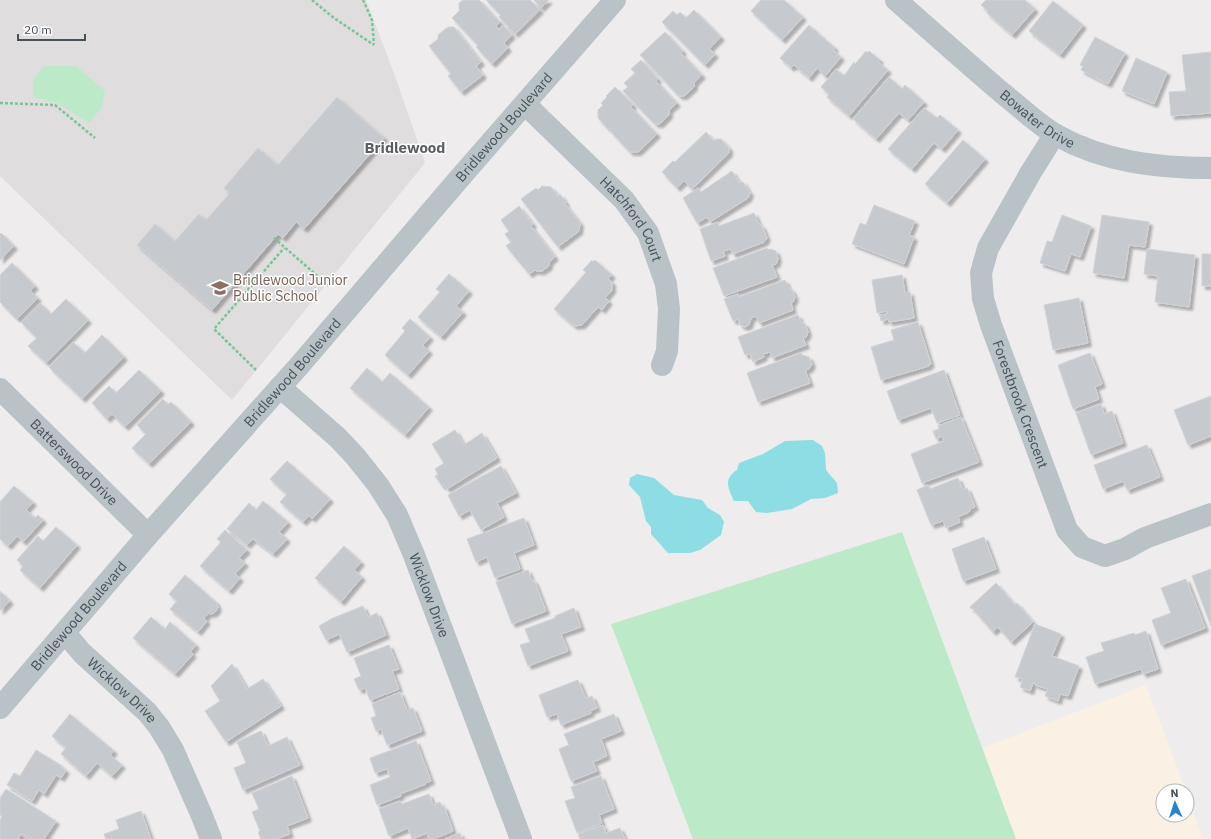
<svg xmlns="http://www.w3.org/2000/svg" width="1211" height="839" font-family="'IBM Plex Sans',sans-serif">
	<defs>
		<filter id="shadow"><feDropShadow dx="3.5" dy="3.5" stdDeviation="1" flood-color="#0004"/></filter>
	</defs>
	<rect width="100%" height="100%" fill="#eeecec"/>
	<!-- commercial -->
	<path fill="#faf1e4" d="M1146,685L1186,791H1163V815H1187V795L1203,839H1016L982,748Z"/>
	<!-- education -->
	<path fill="#dfdddd" d="M0,0H366L395,76L425,163L232,400L0,176Z"/>
	<!-- green -->
	<path fill="#bceac8" d="M44,66H76L105,91L102,107L89,123L58,103L33,97L34,79Z
		M902,532L1016,839H693L611,624Z"/>
	<!-- water -->
	<path fill="#8cdde4" d="M813,440L822,446L825,453L826,470L837,483L838,493L825,498L811,499L792,509L767,513L756,512L748,501H734C728,488 723,479 737,470L739,463L763,454L785,441Z
		M637,474L654,478L674,495L702,500L708,508L720,515L724,522L721,535L700,550L690,553H668L651,534V527L646,521L640,497L629,485L630,478Z"/>
	<!-- building -->
	<path fill="#c6cace" stroke="#d0d3d7" filter="url(#shadow)" d="M463,0H479L500,22L496,26L499,30L503,25L512,35L504,43L508,48L492,64L476,47L478,45L452,18L460,10L459,9V3Z
		M486,0H530L540,10L515,34L499,17L501,15Z
		M534,0H549L541,8Z
		M761,0H784L803,17L782,40L751,11Z
		M986,0H1025L1035,9L1012,35L987,13L988,11L981,5Z
		M1053,1L1083,25L1060,55L1029,31Z
		M694,10L721,37L709,49L715,54L705,65L662,22L673,11L677,15L680,12L686,18Z
		M809,25L835,48L833,50L841,57L825,76L817,68L809,78L794,65L791,68L780,58Z
		M448,27H454L481,62L476,66L483,75L461,92L448,76L451,74L429,46L438,39V35Z
		M665,32L683,51L681,53L702,75L694,83V87L684,96H679L640,55Z
		M1095,37L1125,53L1108,84L1081,70L1083,66L1080,65Z
		M866,51L867,53L869,51L880,60L878,62L888,70L849,116L827,97L829,94L821,87L836,69L844,76L854,62L855,64Z
		M1211,52V113L1171,116L1169,92L1186,91L1182,55Z
		M1136,58L1167,72L1154,104L1122,91Z
		M641,60L658,79L656,81L677,103L669,110V115L660,124H655L623,91L628,87L624,83L635,73L631,69Z
		M889,77L902,89L905,85L924,102L908,120L899,113L876,139L853,119Z
		M615,87L633,105L631,107L657,134L638,152H630L610,131L611,130L609,128L608,129L598,118V110L603,105L601,103L607,97L606,96Z
		M337,97L384,138L304,229L296,222L283,238L278,234L212,310L137,245L155,224L175,241L199,214L206,220L230,193L224,188L258,148L278,165Z
		M924,108L937,118L940,115L958,130L942,149L934,143L912,169L888,149Z
		M706,132L714,141L716,139H721L729,148V153L692,189L684,181L677,188L662,172L673,161L675,162Z
		M963,140L985,159L947,203L925,184Z
		M732,171L739,182H743L750,193L748,198L710,222L707,217L697,223L683,198L698,188L701,192Z
		M542,186L551,187L558,196L560,194L566,203L565,204L580,223L579,231L558,247L521,199L536,188L538,190Z
		M874,205L915,221L909,235L914,237L904,264L852,244L860,223L866,225Z
		M519,206L533,224L531,226L555,257L549,262V266L542,271H536L535,270L529,274L506,246L511,242L505,234L509,231L501,220Z
		M754,213L759,224L762,226L767,238L764,242L733,254L730,249L723,251L725,256L711,261L700,229L718,222L719,226Z
		M1062,215L1091,226L1080,257L1071,254L1065,271L1040,263L1047,241L1052,242Z
		M1102,215L1149,222L1145,247L1129,245L1124,278L1093,273Z
		M1,233L14,246L0,260V234Z
		M767,248L768,250L770,249L776,251L778,259L776,264L772,265L777,277L724,296L713,268Z
		M1147,249L1195,255L1189,307L1155,302L1158,276L1144,274Z
		M1202,254H1211V286H1202Z
		M592,260L593,262L595,260L612,275L608,279L612,282V290L605,298L609,301L602,310L598,307L582,325L574,326L554,309L586,272L583,270Z
		M12,263L35,286L30,291L38,298L17,319L0,302V275Z
		M449,274L469,291L456,306L463,312L441,337L418,317L440,292L436,289Z
		M902,275L905,293L910,292L914,318L889,322V319L881,321L880,315L887,314V311L877,313L872,280Z
		M785,280L788,287L792,290L795,297L793,302L791,303L793,310L759,323L756,316L751,318L749,325L745,327L740,325L738,319L733,321L724,299L738,294L739,297Z
		M1079,298L1088,343L1053,350L1044,305Z
		M66,299L88,320L46,363L28,346L37,338L21,322L40,303L51,314Z
		M798,315L801,322L805,324L808,332L806,337L803,338L806,345L772,358L770,352L763,354L764,357L753,362L750,354L745,355L738,337Z
		M410,319L430,337L423,345L429,351L408,375L385,355L405,331L402,328Z
		M918,322L931,364H928L929,366L881,380L871,347L894,340L891,330Z
		M102,335L124,357L82,399L49,367L73,342L85,353Z
		M801,353L802,355L809,357L812,364L809,369L805,370L810,383L758,402L747,373Z
		M1090,353L1102,384L1095,387L1099,399L1073,409L1058,365Z
		M367,368L382,382L390,373L429,407L405,435L350,388Z
		M139,370L161,391L125,427L112,414L107,419L92,403L109,386L116,393Z
		M944,370L960,415L937,423L931,408L898,420L887,391Z
		M1211,396V436L1188,445L1174,410Z
		M163,399L168,405L171,402L191,422L149,464L132,448L146,434L137,425Z
		M1101,404L1104,414L1112,411L1123,443L1091,455L1076,413Z
		M961,417L979,462L922,483L911,454L944,441L942,436L936,439L933,431L939,429L938,426Z
		M455,430L464,445L482,433L497,458L447,489L444,485L442,486L435,476L438,474L435,469L444,463L432,444Z
		M1147,445L1160,477L1127,490L1123,481L1103,489L1094,465Z
		M287,461L330,499L312,519L309,516L303,522L280,502L287,494L270,479Z
		M501,466L516,493L497,503L504,517L481,530L470,510L459,516L448,495Z
		M958,478L963,490L967,488L975,507L970,509L971,510L969,512L958,517L960,522L946,528L943,521L931,525L917,490L928,485L930,489Z
		M14,486L33,502L26,510L35,518L38,515L43,520L23,542L17,536L8,546L0,539V502Z
		M263,501L288,522L279,532L287,539L273,554L253,539L247,545L227,529L249,503L256,510Z
		M524,518L534,545L514,553L520,569L495,578L487,557L476,562L467,539Z
		M56,527L77,545L40,588L20,570L23,566L17,560L38,536L43,541Z
		M225,530L247,550L239,558L245,563L235,574L240,578L229,591L200,566L221,542L217,539Z
		M984,537L996,569L963,581L952,549Z
		M344,546L361,562L354,570L362,577L341,602L315,578Z
		M1211,569V626L1192,576Z
		M528,570L532,581L534,580L546,611L512,624L496,582Z
		M185,575L217,603L216,604L218,606L217,610L214,613L211,614L209,613L204,618L207,621L198,632L170,609L177,601L169,594Z
		M1186,579L1205,628L1161,645L1152,620L1171,613L1161,588Z
		M996,583L1015,605L1017,603L1033,622L1011,642L998,627L993,632L972,608L971,609L970,607Z
		M0,591L10,601L0,611Z
		M363,606L368,617L377,613L386,635L347,652L339,634L326,640L319,626L333,618Z
		M574,608L581,627L561,634L568,651L528,666L520,645L530,642L525,629L555,618V616Z
		M151,617L165,629L170,622L196,645L190,652L193,654L175,674L133,638Z
		M1035,624L1061,634L1052,656L1079,666L1068,696L1060,694L1058,701L1045,696L1048,689L1035,685V683H1033L1030,691L1020,687L1023,679L1015,677Z
		M1146,631L1158,669L1143,674L1141,669L1095,684L1086,657L1104,651L1101,643L1134,633L1135,635Z
		M389,645L399,669L392,671L399,689L370,700L365,688L359,690L354,679L361,676L354,658Z
		M232,664L247,689L263,679L281,706L226,742L205,711L220,701L211,686Z
		M578,680L586,699L592,696L597,708L590,711L591,713L561,725L557,714L547,717L539,695Z
		M400,692L407,710L413,708L422,731L387,745L381,729L376,731L371,718L376,716L372,704Z
		M70,714L114,751L110,755L122,765L112,776L97,763L86,776L61,754L66,748L52,736Z
		M614,714L621,731L601,739L607,756L593,762L597,771L571,781L559,749L569,745L564,734Z
		M261,731L268,746L287,737L300,765L243,790L234,768L246,763L237,742Z
		M416,741L431,781L425,783L426,784L400,794L401,796L377,805L370,785L390,777L387,769L375,773L370,758Z
		M36,750L62,766L61,767L66,770L61,778L56,775L44,794L39,790L32,801L7,785L14,773L20,776Z
		M292,776L308,818L287,826L290,834L276,839H261L258,832L260,831L252,812L259,809L252,793Z
		M601,776L614,809L599,815L602,823L577,833L565,801L575,798L571,787Z
		M6,789L56,821L44,839H29L21,834L18,839H0V820L2,816L0,815V798Z
		M429,794L433,805L440,802L442,807L444,806L453,831L433,839H429L427,833L412,839L408,828L389,836L379,809L400,801L402,804Z
		M141,811L151,839H106L104,834L119,829L116,820Z
		M603,825L606,833L620,828L625,839H580L578,834Z
		M460,833L462,839H445Z"/>
	<g fill="none" stroke-linecap="round" stroke-linejoin="round">
		<!-- path -->
		<path stroke="#76c595" stroke-width="2.5" stroke-dasharray="3 2" stroke-linecap="butt" d="M312,0L334,18L374,45
			M363,0L372,20L374,44
			M0,103L55,105L95,138
			M274,238L329,286
			M241,276L251,285
			M256,370L214,329L284,248"/>
		<!-- minor -->
		<g stroke="#b8c2c7" stroke-width="22">
			<path id="s1" d="M896,0C931,31 966,62 1001,92C1019,106 1036,123 1056,135C1105,162 1156,168 1211,168"/>
			<path id="s2" d="M525,104L624,200L648,233L666,284L669,309L667,351L662,365"/>
			<path id="s3" d="M1055,134L1031,172L988,248L981,273L983,299L991,325L1067,530L1082,547L1105,556L1125,549L1145,538L1211,514"/>
			<path id="s4" d="M280,387L338,438L355,456L378,485L397,515L414,555L521,839"/>
			<path id="s5" d="M0,389L148,535"/>
			<path id="s6" d="M65,633L82,653L147,712L159,727L173,750L202,816L211,839"/>
			<path id="s7" d="M0,708L148,535L299,366L458,180L615,0"/>
		</g>
	</g>
	<!-- icons -->
	<defs>
		<g id="school-bare" transform="scale(1.38)"><path d="M0-5L7-2L0 1L-7-2ZM-4 1L0 2.5L4 1V4Q0 6-4 4Z" fill="#8d6e63" stroke="#fff" stroke-width="2.5" paint-order="stroke"/></g>
	</defs>
	<g fill-rule="evenodd">
		<use href="#school-bare" x="220" y="288"/>
	</g>
	<g text-anchor="middle" dominant-baseline="central" stroke-width="3" stroke-linejoin="round" paint-order="stroke">
		<!-- street labels -->
		<g font-size="14" fill="#455157" stroke="#fff">
			<text stroke="none"><textPath href="#s1" startOffset="185">Bowater Drive</textPath></text>
			<text stroke="none"><textPath href="#s7" startOffset="769">Bridlewood Boulevard</textPath></text>
			<text stroke="none"><textPath href="#s2" startOffset="158">Hatchford Court</textPath></text>
			<text stroke="none"><textPath href="#s7" startOffset="445">Bridlewood Boulevard</textPath></text>
			<text stroke="none"><textPath href="#s3" startOffset="296">Forestbrook Crescent</textPath></text>
			<text stroke="none"><textPath href="#s5" startOffset="104">Batterswood Drive</textPath></text>
			<text stroke="none"><textPath href="#s4" startOffset="261">Wicklow Drive</textPath></text>
			<text stroke="none"><textPath href="#s7" startOffset="121">Bridlewood Boulevard</textPath></text>
			<text stroke="none"><textPath href="#s6" startOffset="81">Wicklow Drive</textPath></text>
		</g>
		<!-- education labels -->
		<g font-size="14" fill="#785e54" stroke="#fff" text-anchor="start">
			<text x="233" y="280">Bridlewood Junior<tspan x="233" dy="16">Public School</tspan></text>
		</g>
		<!-- neighbourhood labels -->
		<g font-size="15" font-weight="bold" fill="#595d60" stroke="#fff">
			<text x="405" y="147">Bridlewood</text>
		</g>
	</g>
	<!-- north arrow -->
	<g transform="translate(1175 803) rotate(357)"><circle r="19" fill="#ffffff" stroke="#b5b9bc"/>
	<path d="M0-3L7 15L0 10L-7 15Z" fill="#2583cf"/>
	<text y="-6" font-size="11" font-weight="bold" text-anchor="middle" fill="#455157">N</text>
	</g>
	<!-- scale -->
	<path d="M18 34v6h67v-6" fill="none" stroke="#455157" stroke-width="2"/>
	<text x="24" y="34" font-size="12" fill="#455157" stroke="#ffffff" stroke-width="3" paint-order="stroke">20 m</text>
</svg>
